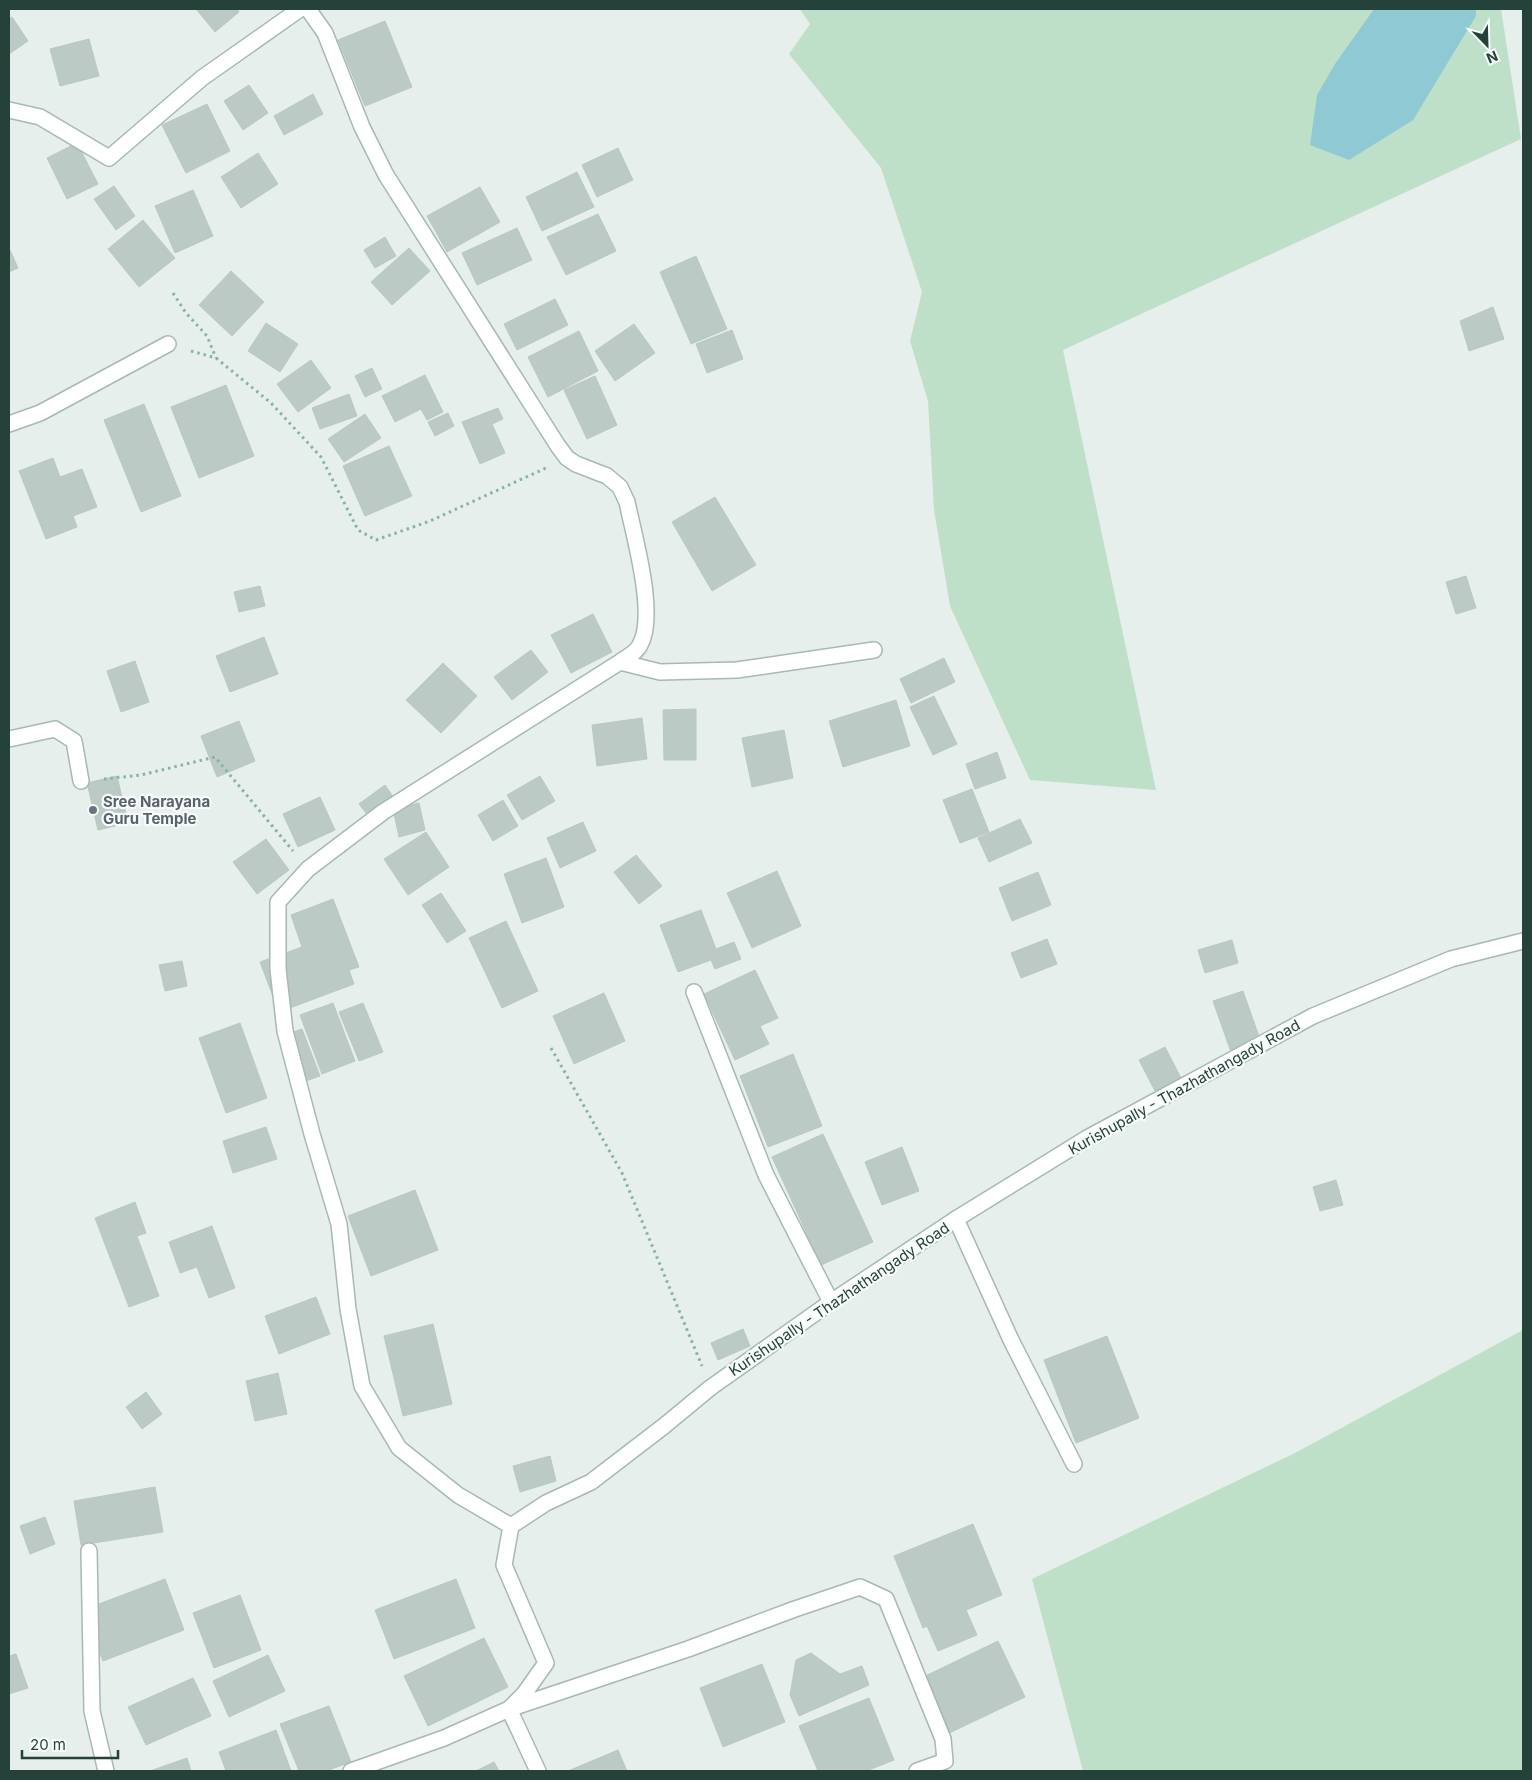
<svg xmlns="http://www.w3.org/2000/svg" width="1532" height="1780" font-family="Inter,sans-serif">
	<rect width="100%" height="100%" fill="#e6efeb"/>
	<!-- green -->
	<path fill="#bfe0c8" d="M800,9H1501L1521,139L1063,350L1156,790L1030,780L950,606L934,510L928,401L910,341L922,292L881,168L789,54L810,24Z
		M1523,1330V1771H1083L1032,1579L1295,1453Z"/>
	<!-- water -->
	<path fill="#8ec9d4" d="M1374,9H1476V16L1413,120L1349,160L1310,145L1317,95L1335,64Z"/>
	<!-- building -->
	<path fill="#bbcac4" stroke="#b8c9c2" d="M196,9H237L239,12L215,32Z
		M12,17L28,41L9,54V19Z
		M385,21L412,87L365,106L338,40Z
		M89,39L99,76L60,86L50,49Z
		M249,85L268,113L243,130L224,101Z
		M313,94L323,114L284,135L274,116Z
		M207,104L230,151L186,173L162,125Z
		M77,143L98,184L67,199L47,158Z
		M618,148L633,180L597,197L582,165Z
		M258,153L278,184L241,208L221,177Z
		M577,172L594,207L542,231L526,197Z
		M114,186L135,216L116,230L94,199Z
		M480,187L500,222L447,252L427,216Z
		M193,190L213,236L175,253L155,206Z
		M598,214L616,251L566,275L547,237Z
		M143,220L175,258L139,287L108,249Z
		M517,228L532,260L477,285L462,253Z
		M385,237L396,256L375,268L364,250Z
		M9,248L18,268L9,272Z
		M409,248L430,271L392,305L371,282Z
		M696,256L727,329L691,344L660,272Z
		M231,271L264,302L232,336L199,305Z
		M555,299L568,325L517,350L504,324Z
		M1493,307L1504,339L1469,351L1460,321Z
		M266,323L298,344L280,372L248,351Z
		M634,324L655,353L615,381L595,351Z
		M732,330L743,359L707,373L696,344Z
		M579,331L598,371L548,397L528,357Z
		M311,360L331,388L298,412L277,384Z
		M372,368L382,389L365,397L355,376Z
		M425,375L443,412L427,420L421,409L395,422L382,396Z
		M595,376L617,425L587,439L564,390Z
		M226,385L254,456L199,478L171,407Z
		M349,394L357,416L320,429L312,408Z
		M144,404L181,496L141,512L104,420Z
		M498,408L503,419L492,424L505,453L480,464L462,422Z
		M448,413L454,426L435,436L428,422Z
		M365,414L381,438L344,462L328,439Z
		M389,446L412,496L365,516L343,466Z
		M53,458L60,477L82,469L97,507L73,516L77,527L46,539L19,471Z
		M715,497L756,565L712,591L672,522Z
		M1466,576L1476,608L1456,614L1446,582Z
		M260,586L265,606L239,612L234,592Z
		M593,614L612,652L571,673L551,635Z
		M264,637L278,674L230,692L216,656Z
		M531,650L548,672L512,700L494,677Z
		M944,658L955,682L911,703L900,679Z
		M135,661L149,702L121,712L107,671Z
		M443,663L477,696L441,733L406,700Z
		M934,696L957,744L933,755L910,707Z
		M896,700L910,746L843,767L829,721Z
		M696,709V760H664L663,710Z
		M642,718L647,759L597,766L592,725Z
		M239,721L255,761L217,777L201,736Z
		M784,730L793,778L752,787L742,738Z
		M997,752L1006,778L975,789L966,764Z
		M117,776L128,823L98,830L87,783Z
		M540,776L555,801L522,820L507,795Z
		M385,785L394,798L369,817L359,804Z
		M972,789L989,832L960,843L943,800Z
		M320,797L335,830L298,847L283,814Z
		M503,800L518,826L493,841L478,815Z
		M419,803L425,830L399,837L393,809Z
		M1020,819L1032,843L989,862L978,838Z
		M583,822L596,851L560,868L547,838Z
		M426,832L449,867L408,895L384,859Z
		M266,839L289,870L257,894L233,862Z
		M636,855L662,886L639,904L614,872Z
		M546,858L564,907L522,923L504,874Z
		M777,871L801,926L752,948L727,893Z
		M1038,872L1051,905L1012,921L999,888Z
		M441,893L466,931L447,943L422,905Z
		M333,899L359,967L349,970L354,984L279,1012L260,962L302,947L291,915Z
		M701,910L716,949L734,942L741,959L715,969L711,960L678,972L660,925Z
		M506,921L538,991L502,1008L469,938Z
		M1047,939L1057,964L1021,978L1011,953Z
		M1232,940L1238,963L1205,973L1198,950Z
		M182,961L187,986L165,991L159,965Z
		M755,970L778,1018L760,1026L769,1044L735,1060L704,994Z
		M1243,991L1261,1042L1231,1052L1213,1001Z
		M604,993L625,1041L574,1064L553,1016Z
		M333,1003L355,1061L322,1074L300,1015Z
		M363,1003L383,1052L359,1061L339,1012Z
		M240,1023L267,1098L226,1113L199,1038Z
		M302,1029L320,1076L300,1083L282,1036Z
		M1165,1047L1181,1078L1155,1091L1139,1060Z
		M793,1054L822,1126L768,1147L740,1076Z
		M266,1127L277,1159L233,1173L223,1141Z
		M823,1134L873,1242L821,1265L772,1157Z
		M902,1147L919,1191L882,1205L865,1162Z
		M1336,1180L1343,1205L1320,1211L1313,1187Z
		M415,1190L438,1250L371,1276L348,1216Z
		M135,1202L146,1233L137,1236L159,1296L129,1307L95,1218Z
		M212,1226L235,1288L209,1298L197,1267L180,1273L169,1242Z
		M316,1297L330,1334L279,1354L265,1316Z
		M433,1324L452,1404L403,1416L384,1336Z
		M743,1329L750,1346L718,1360L711,1343Z
		M1107,1336L1139,1418L1076,1443L1044,1360Z
		M278,1373L287,1414L255,1421L246,1381Z
		M146,1392L162,1414L142,1429L126,1407Z
		M550,1456L556,1481L520,1492L513,1466Z
		M155,1487L163,1532L81,1545L74,1501Z
		M45,1517L55,1544L30,1554L20,1526Z
		M973,1524L1002,1595L966,1610L977,1635L938,1651L927,1626L923,1628L894,1556Z
		M165,1579L184,1630L103,1661L83,1610Z
		M456,1579L475,1628L394,1659L375,1610Z
		M240,1595L261,1650L214,1668L193,1613Z
		M484,1638L508,1687L428,1726L404,1676Z
		M998,1641L1025,1697L941,1737L915,1681Z
		M811,1653L840,1674L862,1666L869,1685L799,1716L790,1695L796,1660Z
		M16,1654L28,1688L9,1694V1656Z
		M268,1655L285,1691L229,1717L213,1681Z
		M762,1664L785,1722L723,1747L700,1688Z
		M193,1678L211,1716L146,1745L128,1707Z
		M869,1698L894,1760L866,1771H818L799,1726Z
		M329,1706L351,1762L326,1771H299L280,1724Z
		M276,1730L291,1771H226L219,1752Z
		M618,1750L627,1771H568Z
		M187,1758L191,1771H150Z
		M494,1762L499,1771H476Z"/>
	<g fill="none" stroke-linecap="round" stroke-linejoin="round">
		<!-- service casing -->
		<g stroke="#a8b8b2" stroke-width="18">
			<path id="service" d="M956,1219L1011,1340L1074,1464"/>
		</g>
		<!-- minor casing -->
		<g stroke="#a8b8b2" stroke-width="18">
			<path id="minor" d="M308,9L325,33L362,127L386,175L558,446L567,458L576,464L607,476L620,487L627,502C634,536 657,615 640,645C637,652 626,658 620,662
				M9,110L40,117L109,158L202,78L300,9
				M9,424L40,413L168,344
				M9,739L55,729L74,741L81,781
				M694,992L766,1175L831,1302
				M511,1526L458,1495L399,1448L362,1386L348,1309L339,1224L312,1134L285,1031L278,969V902L308,869L383,812L620,662L660,672L737,670L874,650
				M89,1551L92,1711L106,1771
				M351,1771L444,1738L509,1709L524,1694L546,1663L504,1565L511,1526L546,1503L591,1482L664,1426L710,1388L831,1302L956,1219L1089,1137L1313,1016L1451,959L1523,941
				M538,1771L509,1709L688,1649L795,1609L860,1587L886,1599L943,1739L945,1761L917,1771"/>
		</g>
		<!-- path -->
		<path stroke="#86b3a5" stroke-width="3" stroke-dasharray="2.5 4" stroke-linecap="butt" d="M173,293L186,313L207,336L216,358
			M191,351L216,358L271,403L321,457L358,530L376,540L430,521L546,468
			M104,779L141,775L215,757L293,851
			M551,1048L622,1173L702,1366"/>
		<!-- service -->
		<use href="#service" stroke="#fff" stroke-width="15"/>
		<!-- minor -->
		<use href="#minor" stroke="#fff" stroke-width="15"/>
	</g>
	<!-- markers -->
	<circle fill="#6b7280" stroke="#f7fbf9" stroke-width="2" cx="93" cy="810" r="5"/>
	<g text-anchor="middle" dominant-baseline="central" stroke-width="4.5" stroke-linejoin="round" paint-order="stroke">
		<!-- worship labels -->
		<g font-size="15" font-weight="bold" fill="#5b616d" stroke="#f7fbf9" text-anchor="start">
			<text x="103" y="801">Sree Narayana<tspan x="103" dy="17">Guru Temple</tspan></text>
		</g>
		<!-- street labels -->
		<g font-size="15" fill="#24423a" stroke="#f7fbf9">
			<text transform="translate(1184 1087) rotate(-29)">Kurishupally - Thazhathangady Road</text>
			<text transform="translate(839 1299) rotate(-34)">Kurishupally - Thazhathangady Road</text>
		</g>
	</g>
	<!-- border -->
	<rect width="1532" height="1780" fill="none" stroke="#24423a" stroke-width="20"/>
	<!-- north arrow -->
	<g transform="translate(1487 45) rotate(157)" stroke="#f7fbf9" stroke-width="4" paint-order="stroke">
	<path d="M0-4L9 19L0 12L-9 19Z" fill="#24423a"/>
	<text y="-8" font-size="14" font-weight="bold" text-anchor="middle" fill="#24423a">N</text>
	</g>
	<!-- scale -->
	<path d="M22 1750v8h96v-8" fill="none" stroke="#24423a" stroke-width="2.5"/>
	<text x="30" y="1750" font-size="15" fill="#24423a" stroke="#f7fbf9" stroke-width="4" paint-order="stroke">20 m</text>
</svg>
